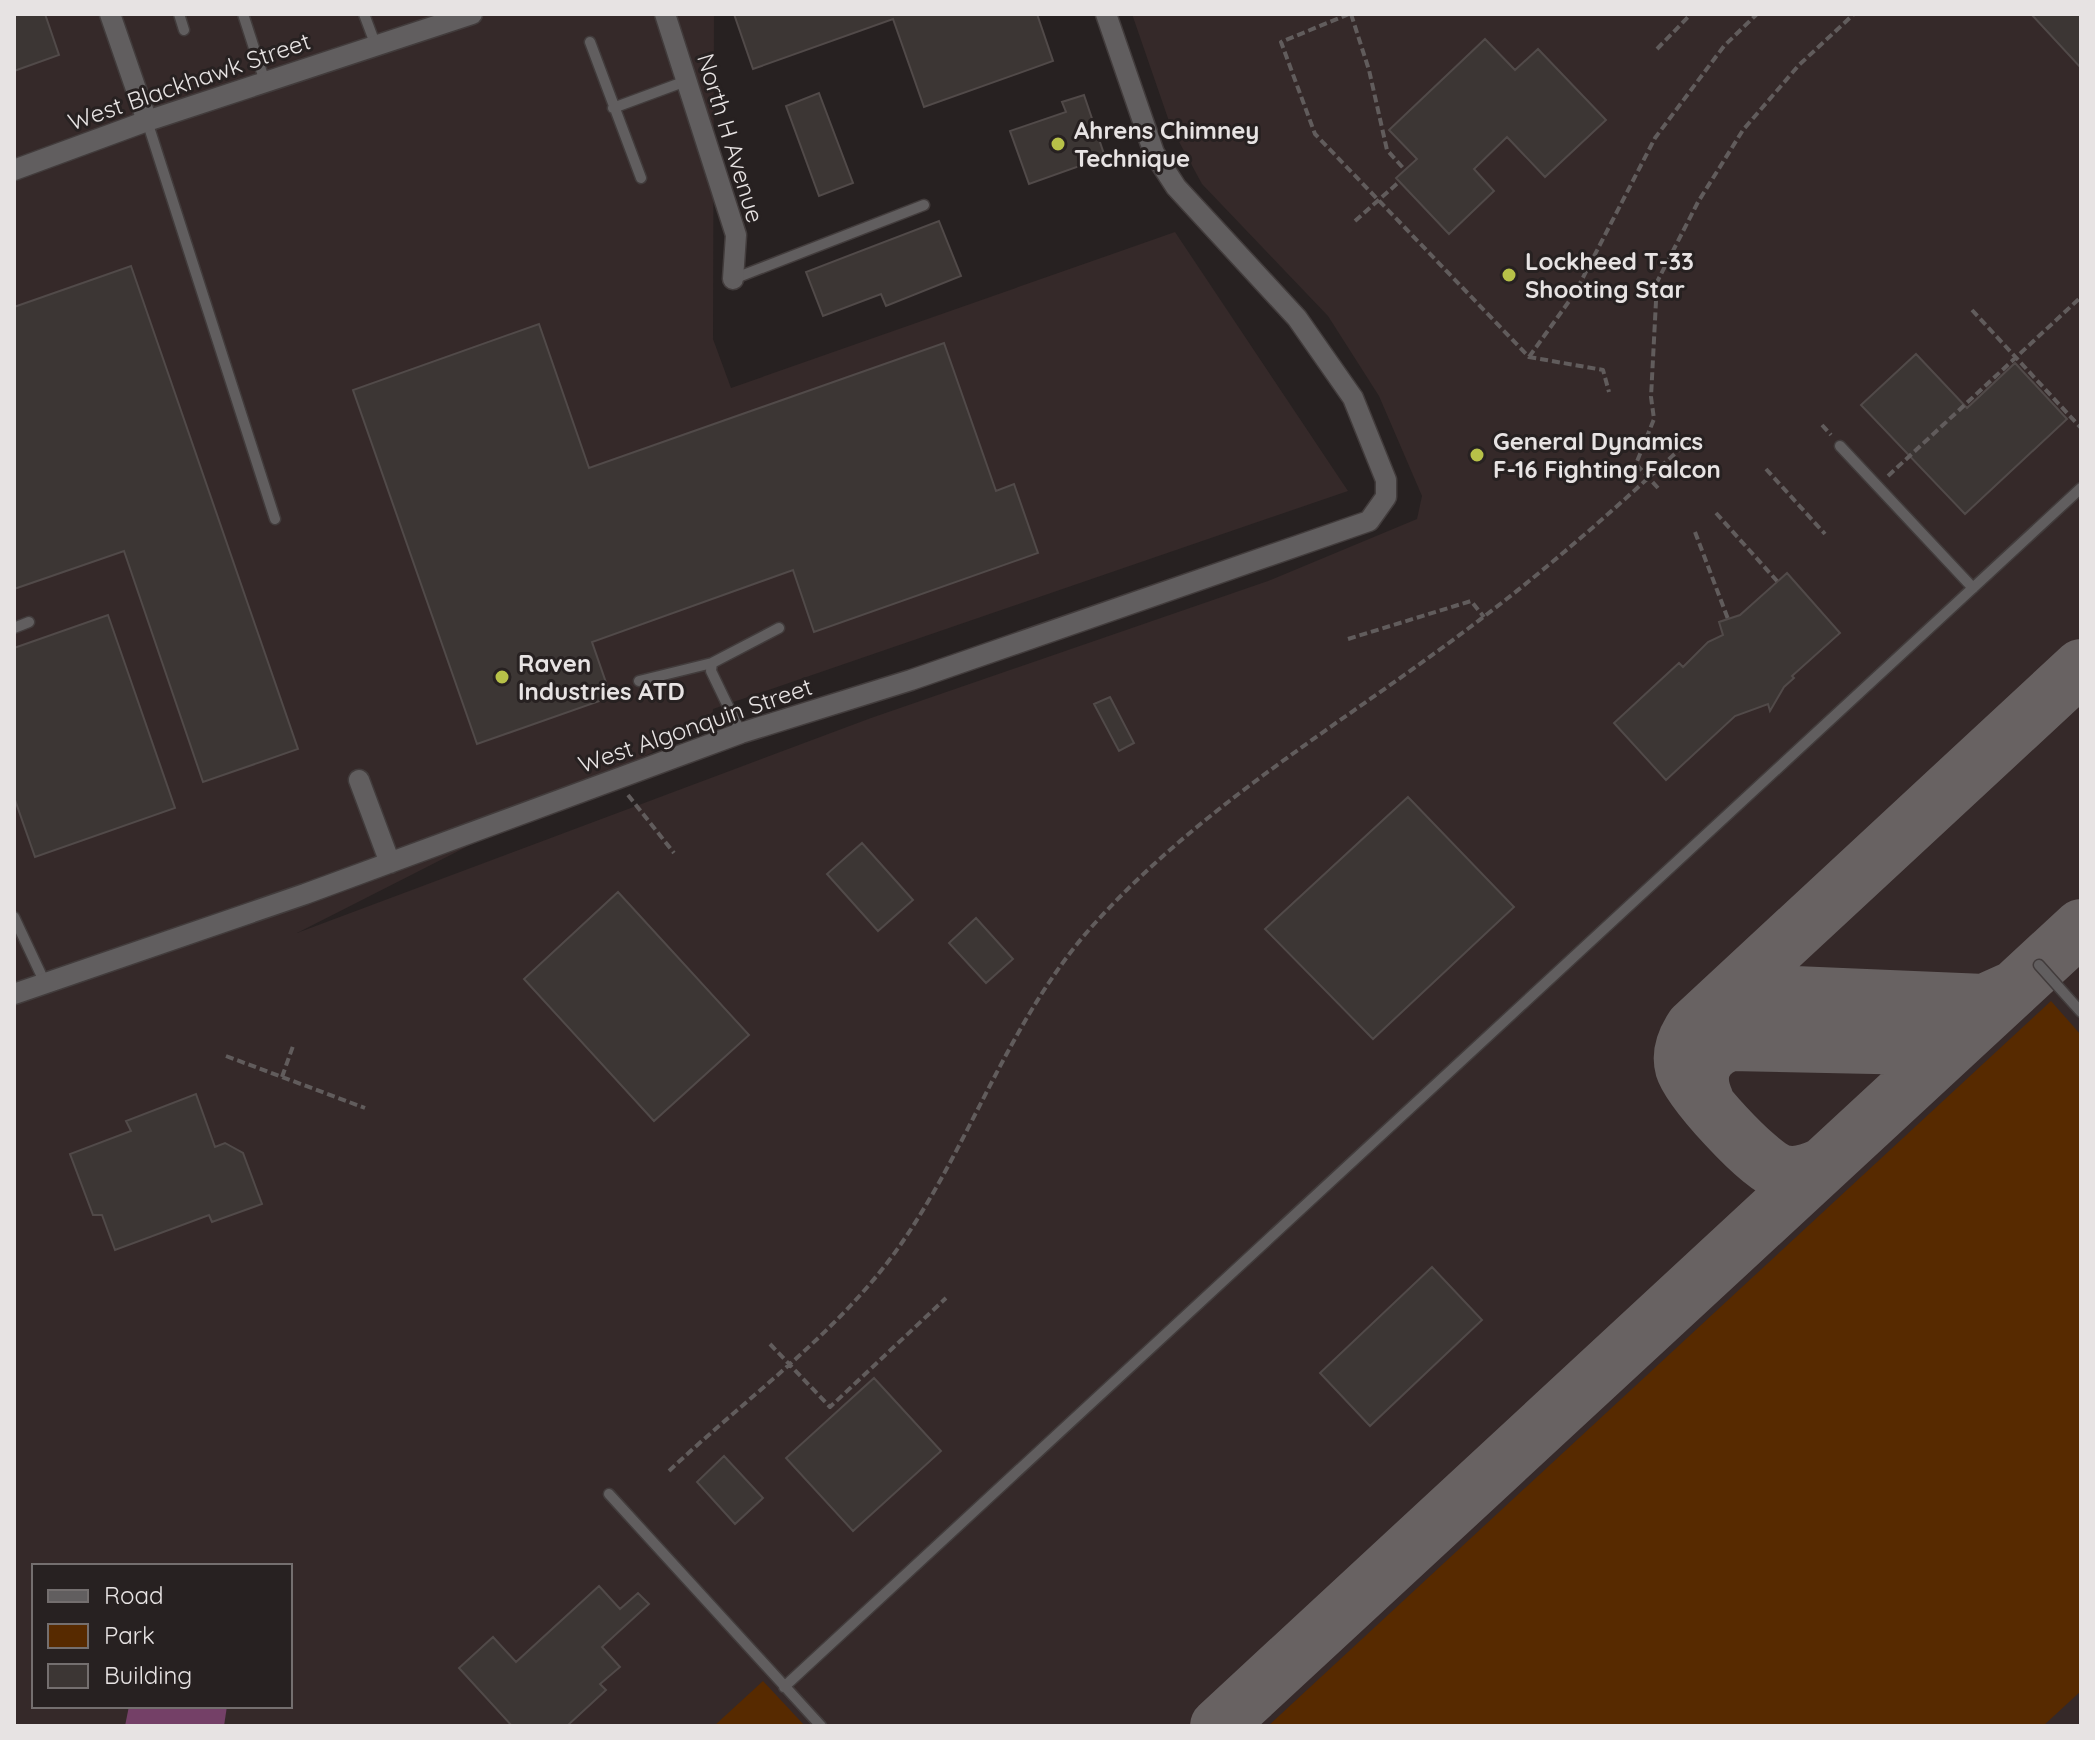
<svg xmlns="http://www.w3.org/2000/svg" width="2095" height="1740" font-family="Quicksand,sans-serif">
	<rect width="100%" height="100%" fill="#272121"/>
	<!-- built -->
	<path fill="#352929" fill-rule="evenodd" d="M14,14H714L713,339L731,388L1175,232L1348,491L713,709L712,722L297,933L871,718L1268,581L1417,519L1422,496L1379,396L1328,316L1202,184L1171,127L1132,14H2081V1726H14ZM34,1566H290V1706H34Z"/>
	<!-- green -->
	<path fill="#572a00" d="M2051,1001L2081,1035V1691L2043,1726H1268Z
		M763,1681L805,1726H714Z"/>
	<!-- water -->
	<path fill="#744067" d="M129,1706H227L224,1726H125Z"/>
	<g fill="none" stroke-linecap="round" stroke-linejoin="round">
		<!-- taxiway -->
		<path stroke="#686262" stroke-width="56" d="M1720,1002L1750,992L1984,1002L2013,989
			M1706,1100C1694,1073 1704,1052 1731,1043L1922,1047L1948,1044L1961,1038
			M1822,1166C1809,1172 1795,1177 1780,1172C1758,1165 1690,1091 1683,1068C1679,1054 1685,1039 1693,1027L2081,667
			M1218,1726L2081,927"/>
	</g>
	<!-- building -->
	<path fill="#3c3634" stroke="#514a49" stroke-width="2" d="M14,14H45L59,55L14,71Z
		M734,14H1037L1053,61L924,107L893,19L753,69Z
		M2031,14H2081V68Z
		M1485,39L1515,70L1538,49L1606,120L1545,177L1507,137L1474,169L1494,191L1449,234L1396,178L1417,159L1389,130Z
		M819,93L853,183L819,196L786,106Z
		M1084,95L1105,157L1029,184L1010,131L1066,112L1062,102Z
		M939,221L961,276L886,306L881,294L823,316L806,272Z
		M131,266L298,749L203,782L124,551L14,589V307Z
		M539,324L589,468L944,343L996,491L1014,484L1038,553L814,632L793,570L592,642L611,697L477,744L353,390Z
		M1916,354L1967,408L2015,363L2067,419L1965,514L1861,405Z
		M1787,573L1840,633L1792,676L1794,678L1784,687L1770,711L1768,704L1735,716L1666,780L1614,723L1679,663L1683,667L1708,642L1723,635L1719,622L1740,615Z
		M108,615L175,808L35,857L14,797V648Z
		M1110,697L1134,743L1119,751L1094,704Z
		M1408,797L1514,907L1373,1039L1265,929Z
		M862,843L913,900L878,931L827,874Z
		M618,892L749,1035L654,1121L524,979Z
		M976,918L1013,959L986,983L949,943Z
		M196,1094L215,1147L225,1143L243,1153L262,1204L212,1222L209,1215L115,1250L102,1215H93L70,1154L131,1131L126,1121Z
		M1432,1267L1482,1320L1370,1426L1320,1373Z
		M874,1378L941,1451L853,1531L786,1458Z
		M724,1456L763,1498L735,1524L697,1482Z
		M599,1586L620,1609L638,1593L649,1604L602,1647L620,1667L600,1684L606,1690L567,1726H512L459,1668L493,1637L516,1662Z"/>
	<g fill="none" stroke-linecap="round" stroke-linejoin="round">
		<!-- lane casing -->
		<g stroke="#423c3c" stroke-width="13">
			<path id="lane" d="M179,14L184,30
				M243,14L265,82
				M364,14L376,46
				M590,42L641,178
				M613,108L686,81
				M147,121L275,519
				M733,279L924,205
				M1840,446L1973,588
				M14,628L29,622
				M639,681L712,663
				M741,733L711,671L712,663L779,628
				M14,917L45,983
				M2039,965L2081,1012
				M609,1494L821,1726
				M784,1687L2081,488"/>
		</g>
		<!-- street casing -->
		<g stroke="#423c3c" stroke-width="23">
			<path id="street" d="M110,14L147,121
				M665,14L736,235L733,279
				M14,170L147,121L472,14
				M359,780L390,863
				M14,994L305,894L741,733L911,680L1369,521L1386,497V480L1353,398L1297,318L1176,187L1154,153L1106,14"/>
		</g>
		<!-- path -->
		<path stroke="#615c5c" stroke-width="4" stroke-dasharray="8 4" stroke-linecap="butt" d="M1349,14L1281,42L1315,134L1529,357L1603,370L1609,392
			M1351,14L1369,70L1387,150L1405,170
			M1657,49L1691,14
			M1355,221L1399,182
			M1972,310L2081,428
			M1529,357L1575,293L1655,138L1724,46L1757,14
			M1822,425L1831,435
			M1766,469L1825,534
			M1888,476L2081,297
			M1658,488L1636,464L1654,419L1651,397L1657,282L1698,202L1743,130L1799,65L1854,14
			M1716,513L1777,581
			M1695,532L1728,619
			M1348,639L1471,601L1484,617
			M628,795L674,853
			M226,1056L365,1108
			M282,1077L293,1046
			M770,1344L830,1407L946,1298
			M669,1471C746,1398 840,1332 901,1244C973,1140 1010,1016 1096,922C1209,798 1355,716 1486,615C1558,560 1626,499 1693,437"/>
		<!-- lane -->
		<use href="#lane" stroke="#615e5f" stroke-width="10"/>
		<!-- street -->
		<use href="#street" stroke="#615e5f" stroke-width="20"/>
	</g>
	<!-- markers -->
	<g fill="#b7c148" stroke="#272121" stroke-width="3">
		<circle cx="1058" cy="144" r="8"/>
		<circle cx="1509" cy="275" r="8"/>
		<circle cx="1477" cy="455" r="8"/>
		<circle cx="502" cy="677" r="8"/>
	</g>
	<g text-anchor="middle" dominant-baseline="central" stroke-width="6" stroke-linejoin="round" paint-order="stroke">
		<!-- street labels -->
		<g font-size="24" fill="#e7e3e3" stroke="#272121">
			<text transform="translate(189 81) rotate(-19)">West Blackhawk Street</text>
			<text transform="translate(731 138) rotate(73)">North H Avenue</text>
			<text transform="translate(695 725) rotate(-19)">West Algonquin Street</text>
		</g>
		<!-- poi labels -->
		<g font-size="24" font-weight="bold" fill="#e7e3e3" stroke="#272121" text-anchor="start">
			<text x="1074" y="130">Ahrens Chimney<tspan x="1074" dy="28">Technique</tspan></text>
			<text x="1525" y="261">Lockheed T-33<tspan x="1525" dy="28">Shooting Star</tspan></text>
			<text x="1493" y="441">General Dynamics<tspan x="1493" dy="28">F-16 Fighting Falcon</tspan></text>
			<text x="518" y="663">Raven<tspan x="518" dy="28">Industries ATD</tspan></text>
		</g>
	</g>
	<!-- border -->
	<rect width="2095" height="1740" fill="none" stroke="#e7e3e3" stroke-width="32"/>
	<!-- legend -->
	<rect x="32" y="1564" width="260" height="144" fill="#272121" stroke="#746f6f" stroke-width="2"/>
	<rect x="48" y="1590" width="40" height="12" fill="#615e5f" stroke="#746f6f" stroke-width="2"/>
	<text x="104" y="1604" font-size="24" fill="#e7e3e3">Road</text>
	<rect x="48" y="1624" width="40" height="24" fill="#572a00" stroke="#746f6f" stroke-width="2"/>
	<text x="104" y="1644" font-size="24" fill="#e7e3e3">Park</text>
	<rect x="48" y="1664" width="40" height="24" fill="#3c3634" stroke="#746f6f" stroke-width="2"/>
	<text x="104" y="1684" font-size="24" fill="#e7e3e3">Building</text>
</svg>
